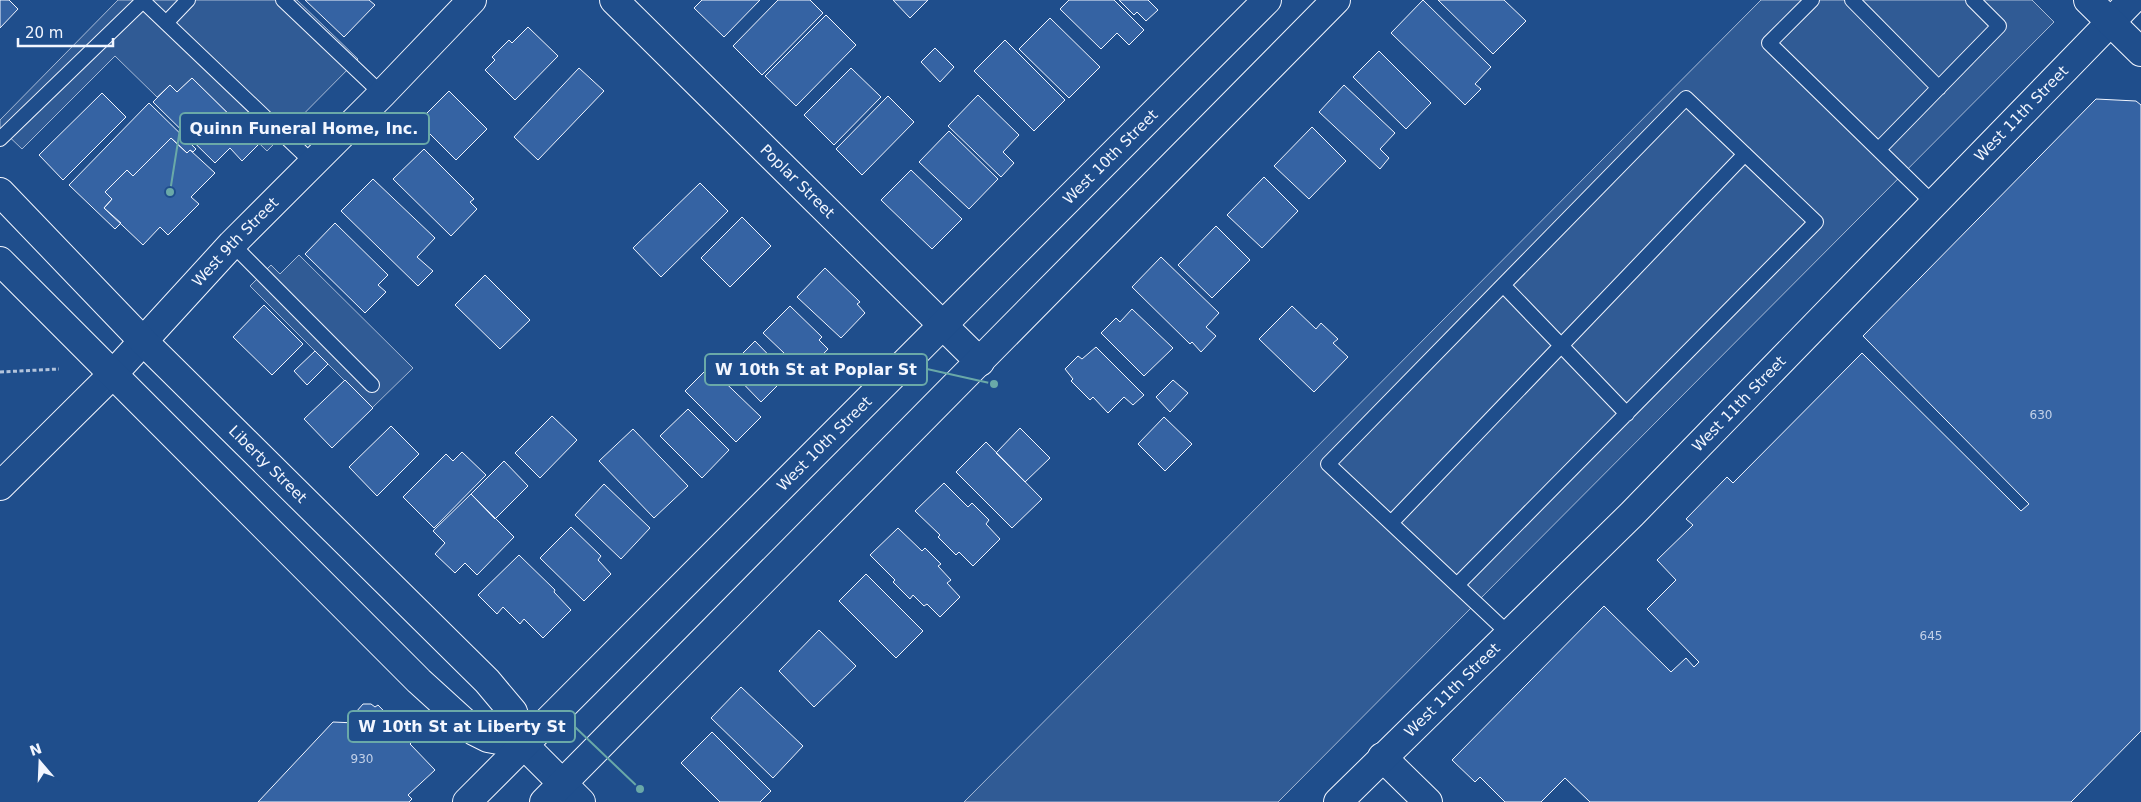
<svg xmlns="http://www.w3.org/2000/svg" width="2141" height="802" font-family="'DejaVu Sans',sans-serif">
	<rect width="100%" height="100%" fill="#1f4e8c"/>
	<!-- parking -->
	<path fill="#305b95" stroke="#a8bbd7" d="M118,0H297L358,59L267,151L192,78L177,92L170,85L157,97L115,56L22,149L0,128V120Z
		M1761,0H2032L2054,22L1278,802H964Z
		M299,255L413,368L372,408L250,286L271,265L280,274Z"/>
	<!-- building -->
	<path fill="#3563a3" stroke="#f2f6ff" d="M0,0H9L18,9L0,28Z
		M305,0H369L375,5L344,37Z
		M702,0H760L724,37L694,8Z
		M778,0H810L823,13L762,75L733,46Z
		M893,0H928L910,18Z
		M1069,0H1114L1144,30L1129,45L1117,33L1101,49L1060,9Z
		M1119,0H1148L1158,10L1146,21L1137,12L1134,15Z
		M1423,0L1491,67L1475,84L1481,89L1465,105L1391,33Z
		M1438,0H1504L1526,21L1493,54Z
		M826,15L856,45L796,106L765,76Z
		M1050,18L1100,67L1069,98L1019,49Z
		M528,27L558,56L515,100L485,70L495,60L492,57L509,40L512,43Z
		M1005,40L1065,100L1034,131L974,71Z
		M935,48L954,67L940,82L921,62Z
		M1379,51L1431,103L1406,129L1353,77Z
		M579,68L604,91L538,160L514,137Z
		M851,68L881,97L834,145L804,115Z
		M192,78L259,144L242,161L230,148L215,163L153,102L170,85L177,92Z
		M1344,85L1395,133L1380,149L1389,158L1380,169L1319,112Z
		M449,91L487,129L456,160L418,122Z
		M102,93L126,117L63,180L39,155Z
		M978,95L1019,135L1003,152L1014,163L1001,177L948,126Z
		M888,96L914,122L862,175L836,149Z
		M2096,99L2136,101L2141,105V731L2071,802H1590L1565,778L1541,802H1505L1480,777L1475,782L1452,760L1604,606L1671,672L1686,658L1694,667L1699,662L1647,609L1676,580L1657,560L1693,525L1686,519L1727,477L1733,483L1862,353L2021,511L2029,504L1863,336Z
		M149,103L196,149L193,152L190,150L187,153L171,138L133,176L127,170L105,192L112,199L104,208L121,223L115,229L69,185Z
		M1312,127L1346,161L1309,199L1274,166Z
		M949,131L998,179L969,209L919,162Z
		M171,138L187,153L190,150L215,173L191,197L199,204L168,235L160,227L143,245L104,208L112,199L105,192L127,170L133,176Z
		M424,149L474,199L470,202L477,209L451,236L393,179Z
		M911,170L962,219L932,249L881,200Z
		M1264,177L1298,211L1262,248L1227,215Z
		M373,179L435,238L417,257L433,271L418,286L341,211Z
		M700,183L728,211L661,277L633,248Z
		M742,217L771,246L730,287L701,258Z
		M335,223L388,275L378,285L386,292L365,313L305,254Z
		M1216,226L1250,260L1212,298L1178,265Z
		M1161,257L1219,313L1206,327L1216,336L1201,352L1192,342L1190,344L1132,287Z
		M825,268L860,302L857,304L865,313L841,338L797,297Z
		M485,275L530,320L500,349L455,305Z
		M264,305L303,344L272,375L233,337Z
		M790,306L822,337L819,340L828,349L805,373L763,333Z
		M1292,306L1316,329L1321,323L1338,339L1333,343L1348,357L1314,392L1259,339Z
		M1132,309L1173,348L1144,376L1101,333L1116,318L1120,322Z
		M755,341L788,375L761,402L728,368Z
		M1096,347L1144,395L1133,405L1124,397L1108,413L1093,397L1090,400L1071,381L1073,379L1065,369L1078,356L1082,359Z
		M315,351L328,364L307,385L294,371Z
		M709,367L761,417L736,442L685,391Z
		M345,380L373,408L332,448L304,419Z
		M1173,380L1188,393L1170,412L1156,397Z
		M688,409L729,450L702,478L660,436Z
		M552,416L577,440L540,478L515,453Z
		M1164,417L1192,444L1165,471L1138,444Z
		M391,426L419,454L377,496L349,467Z
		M1020,428L1050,458L1025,482L996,453Z
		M633,429L688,486L654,518L599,461Z
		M986,442L1042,499L1012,528L956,472Z
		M462,452L486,475L434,528L403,497L446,454L453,461Z
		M504,461L528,486L495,519L471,494Z
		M944,483L968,507L972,503L989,520L986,524L1000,539L973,566L959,552L956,555L938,537L940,535L915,511Z
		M604,484L650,528L621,559L575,515Z
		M471,494L514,537L477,575L465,563L455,573L435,554L445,543L433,531Z
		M571,527L601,556L598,560L611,574L584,601L540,558Z
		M898,528L922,551L925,548L941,564L938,566L951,580L947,583L960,597L940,617L927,604L924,606L913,595L910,599L893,582L895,580L870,555Z
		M519,555L555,590L554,592L571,610L543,638L524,619L520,624L503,607L497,614L478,595Z
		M866,574L923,631L896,658L839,601Z
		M819,630L856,666L814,707L779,671Z
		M741,687L803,746L773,778L711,718Z
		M363,704H371L375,707L378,705L413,741L410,744L435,770L408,795L412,799L409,802H258L333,722L356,723V712Z
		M712,732L771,791L760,802H720L681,763Z"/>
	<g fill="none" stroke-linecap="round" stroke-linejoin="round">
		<!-- service casing -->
		<g stroke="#f2f6ff" stroke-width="16">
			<path id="service" d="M283,0L382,94
				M1812,0L1769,43L1934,204
				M1852,0L1939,88
				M166,23L188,0
				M0,139L143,1L313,163
				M1879,149L1999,26L1973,0
				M232,244L372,385
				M1503,285L1627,414
				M1391,523L1745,154
				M1457,585L1816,222L1686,98L1328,464L1509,634"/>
		</g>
		<!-- minor casing -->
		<g stroke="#f2f6ff" stroke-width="30">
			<g id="minor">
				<path id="s1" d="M614,0L980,362"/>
				<path id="s2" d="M0,486L113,374L232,244L382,94L472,0"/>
				<path d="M1382,757L1428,802"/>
				<path id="s3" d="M1338,802L1632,514L2132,0"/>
			</g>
		</g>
		<!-- tertiary casing -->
		<g stroke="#f2f6ff" stroke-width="30">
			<g id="tertiary">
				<path d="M2088,0L2141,52"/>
				<path id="s4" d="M0,192L143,341L487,681L513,712L524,745L581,802"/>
				<path d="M0,261L419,681L474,731L488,738L524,745"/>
				<path id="s5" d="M467,802L1267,0"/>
				<path d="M544,802L1336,0"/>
			</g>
		</g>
		<!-- path -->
		<path stroke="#b3c4dc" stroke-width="3" stroke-dasharray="4 2.5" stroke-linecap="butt" d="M0,372L59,369"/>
		<!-- service -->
		<use href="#service" stroke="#1f4e8c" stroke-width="14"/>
		<!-- minor -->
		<use href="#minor" stroke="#1f4e8c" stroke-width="28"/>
		<!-- tertiary -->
		<use href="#tertiary" stroke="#1f4e8c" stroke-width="28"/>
	</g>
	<g text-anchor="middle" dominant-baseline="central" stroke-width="4" stroke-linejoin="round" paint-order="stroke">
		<!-- number labels -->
		<g font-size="12" fill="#c3d1e8">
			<text x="2041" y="415">630</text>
			<text x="1931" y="636">645</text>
			<text x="362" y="759">930</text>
		</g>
		<!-- street labels -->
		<g font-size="15" fill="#f2f6ff" stroke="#1f4e8c">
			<text stroke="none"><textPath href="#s3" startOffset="970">West 11th Street</textPath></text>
			<text stroke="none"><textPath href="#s5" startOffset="911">West 10th Street</textPath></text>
			<text stroke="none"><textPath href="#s1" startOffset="258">Poplar Street</textPath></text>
			<text stroke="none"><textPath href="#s2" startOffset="339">West 9th Street</textPath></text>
			<text stroke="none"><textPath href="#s3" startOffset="565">West 11th Street</textPath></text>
			<text stroke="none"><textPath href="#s5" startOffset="506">West 10th Street</textPath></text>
			<text stroke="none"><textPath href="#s4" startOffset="382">Liberty Street</textPath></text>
			<text stroke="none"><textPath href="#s3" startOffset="160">West 11th Street</textPath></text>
		</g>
	</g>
	<!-- callouts -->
	<path fill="none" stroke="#6aa9a8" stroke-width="2" d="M170 192L180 129M994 384L927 369M640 789L575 727"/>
	<g fill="#6aa9a8" stroke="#1f4e8c" stroke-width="2">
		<circle cx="170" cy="192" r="5"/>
		<circle cx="994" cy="384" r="5"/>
		<circle cx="640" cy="789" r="5"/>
	</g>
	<g fill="#1f4e8c" stroke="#6aa9a8" stroke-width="2">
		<rect x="180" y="113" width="249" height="31" rx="5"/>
		<rect x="705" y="354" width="222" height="31" rx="5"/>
		<rect x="348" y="711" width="227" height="31" rx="5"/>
	</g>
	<g font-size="16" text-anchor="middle" font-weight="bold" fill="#f2f6ff">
		<text x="304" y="134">Quinn Funeral Home, Inc.</text>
		<text x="816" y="375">W 10th St at Poplar St</text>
		<text x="462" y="732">W 10th St at Liberty St</text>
	</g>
	<!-- north arrow -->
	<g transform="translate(40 762) rotate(341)" stroke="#1f4e8c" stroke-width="4" paint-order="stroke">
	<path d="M0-4L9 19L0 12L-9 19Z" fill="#f2f6ff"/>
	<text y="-8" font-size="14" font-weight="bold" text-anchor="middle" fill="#f2f6ff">N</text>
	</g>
	<!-- scale -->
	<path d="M18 38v8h95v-8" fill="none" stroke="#f2f6ff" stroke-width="2.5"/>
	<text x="25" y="38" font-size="15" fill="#f2f6ff" stroke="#1f4e8c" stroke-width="4" paint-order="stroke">20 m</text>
</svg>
